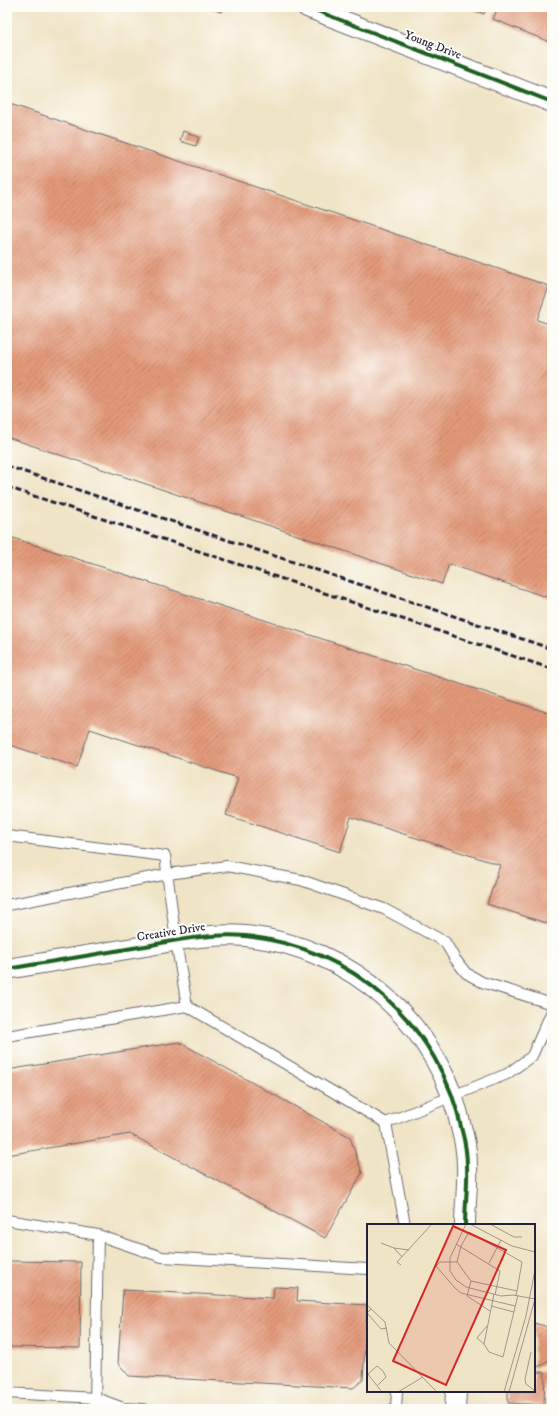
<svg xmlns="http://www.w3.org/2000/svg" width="559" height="1416" font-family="'IM FELL DW Pica',serif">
	<defs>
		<pattern id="building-hatch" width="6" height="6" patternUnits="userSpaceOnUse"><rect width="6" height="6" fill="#e39a79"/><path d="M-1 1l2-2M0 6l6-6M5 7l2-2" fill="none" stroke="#b87d64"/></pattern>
	</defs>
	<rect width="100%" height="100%" fill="#fdfcf7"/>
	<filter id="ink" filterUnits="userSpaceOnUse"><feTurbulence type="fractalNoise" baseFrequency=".025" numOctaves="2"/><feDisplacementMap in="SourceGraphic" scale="8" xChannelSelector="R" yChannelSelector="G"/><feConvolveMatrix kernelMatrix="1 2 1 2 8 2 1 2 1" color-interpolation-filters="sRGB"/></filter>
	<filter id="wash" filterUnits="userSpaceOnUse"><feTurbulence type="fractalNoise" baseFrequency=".012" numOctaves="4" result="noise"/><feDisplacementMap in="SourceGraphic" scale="16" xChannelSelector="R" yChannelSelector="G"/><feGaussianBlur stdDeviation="0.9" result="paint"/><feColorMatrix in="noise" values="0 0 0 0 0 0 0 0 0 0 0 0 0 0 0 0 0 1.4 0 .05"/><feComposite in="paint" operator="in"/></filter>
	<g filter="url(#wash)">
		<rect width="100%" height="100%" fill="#f0e4c6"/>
		<g id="blocks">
			<!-- building -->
			<path fill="url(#building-hatch)" d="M208,7H223L221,12Z
				M466,7H487L484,14Z
				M498,7H552V43L493,19Z
				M7,103L549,286L537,320L552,325V599L449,564L442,584L7,437Z
				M183,131L199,137L196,146L180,141Z
				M7,536L552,714V925L487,904L500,865L351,817L340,852L226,815L238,778L90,729L77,767L7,744Z
				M179,1042L350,1137L362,1173L325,1238L130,1134L7,1155V1070Z
				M7,1261L81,1262L80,1348L7,1347Z
				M274,1287L298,1288L297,1301L367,1305L363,1380L353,1388L129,1376L118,1363L123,1290L273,1298Z
				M534,1323L545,1326L552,1334V1357L544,1364L534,1368Z
				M534,1372H545L544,1405L508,1403V1391H534Z
				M528,1406H533L542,1409H518Z"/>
		</g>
	</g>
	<g filter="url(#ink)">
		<use href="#blocks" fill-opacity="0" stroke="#6a666c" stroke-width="1"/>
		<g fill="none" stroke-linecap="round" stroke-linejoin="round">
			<!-- lane casing -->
			<g stroke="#6a666c" stroke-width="12">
				<path id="lane" d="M7,836L165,856L176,941L187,1006
					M7,905L168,874L227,866L301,880L384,909L445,942L455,959L466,973L482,982L552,1004
					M7,1036L187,1006L386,1123L405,1225
					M386,1123L507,1074L532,1056L552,1011
					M7,1220L98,1235L162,1257L368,1269
					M7,1393L96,1398L123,1408L143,1409
					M95,1409L98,1235
					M396,1409L397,1391"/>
			</g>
			<!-- street casing -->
			<g stroke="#6a666c" stroke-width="22">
				<path id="street" d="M307,7L552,102
					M7,969C51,962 95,954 139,947C174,941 209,933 245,936C352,946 441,1026 462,1131C465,1142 467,1155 467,1166C468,1186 465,1206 465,1225
					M455,1409L456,1391"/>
			</g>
			<!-- lane -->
			<use href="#lane" stroke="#fff" stroke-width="10"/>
			<!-- street -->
			<use href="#street" stroke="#fff" stroke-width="20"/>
			<!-- rail -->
			<path stroke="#22223b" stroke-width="3" stroke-dasharray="6 3" stroke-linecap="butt" d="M7,466L552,649
				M7,487L552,669"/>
			<!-- cycleway casing -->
			<g stroke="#fdfcf7" stroke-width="6">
				<path id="cycleway" d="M307,7L552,102
					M7,969C51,962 95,954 139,947C174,941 209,933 245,936C352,946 441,1026 462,1131C465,1142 467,1155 467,1166C468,1186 465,1206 465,1225"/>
			</g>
			<!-- cycleway -->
			<use href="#cycleway" stroke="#1b5e20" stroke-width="4"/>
		</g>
	</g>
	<g text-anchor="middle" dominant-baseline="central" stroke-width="4" stroke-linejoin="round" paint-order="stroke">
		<!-- street labels -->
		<g font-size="12" fill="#22223b" stroke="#fdfcf7">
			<text transform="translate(433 45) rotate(21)">Young Drive</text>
			<text transform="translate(171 932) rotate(-9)">Creative Drive</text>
		</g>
	</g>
	<!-- overview -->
	<g transform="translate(367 1224)">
		<rect width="168" height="168" fill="#f0e4c6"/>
		<path fill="none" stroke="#9e968e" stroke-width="1" d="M99,0L83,34V47L89,56L99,63L134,72L146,71L168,75M103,0L145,22L168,28M123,0L147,13H155M14,19L27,24M89,20L133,47L128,71M35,33L27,24L42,26M90,38H73L69,42L88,64L94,69L148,82M122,39L134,16M34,41L30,38L65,0M104,57L100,72L123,87M127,70L117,120L122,128L136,133L151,71M149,71L150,67L104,57L90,38L94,22L102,8L155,38L150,67M0,81L18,98L22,119L70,168M124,82L147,88M4,85L0,89L14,105L20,104M117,120L110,114L120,102M164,128L158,155L159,160L168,167M0,149L15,168M1,150L10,142L16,147L19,153L11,161M31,168L56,153M137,168L159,92L168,46M142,168L168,75"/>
		<path fill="#d62828" fill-opacity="0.15" stroke="#d62828" stroke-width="2" d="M86,2L139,26L79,161L26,137Z"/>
		<rect width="168" height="168" fill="none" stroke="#22223b" stroke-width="2"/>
	</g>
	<!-- margin -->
	<rect width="559" height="1416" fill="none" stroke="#fdfcf7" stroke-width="24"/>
</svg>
